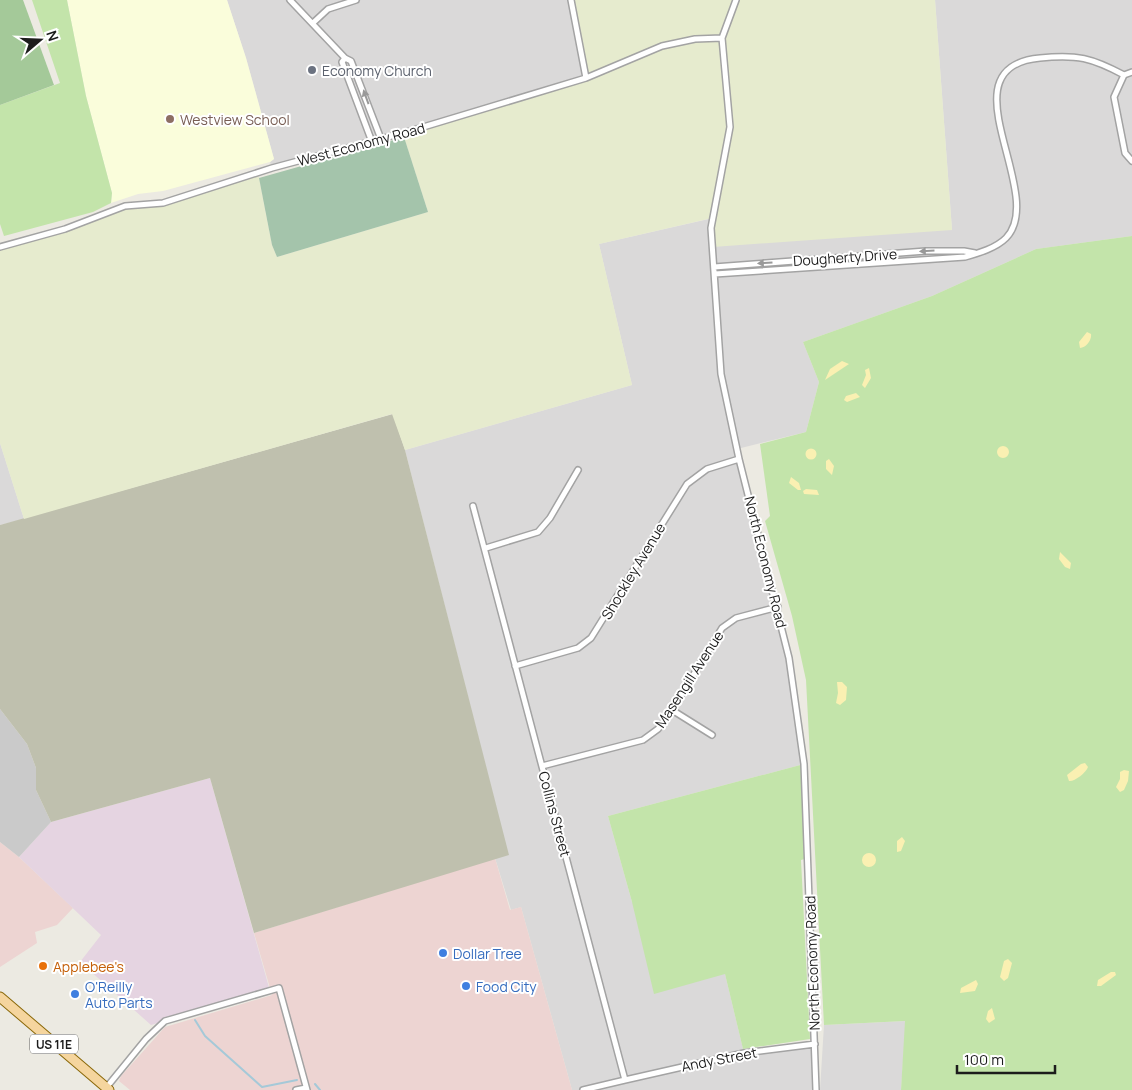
<svg xmlns="http://www.w3.org/2000/svg" width="1132" height="1090" font-family="Manrope,sans-serif">
	<rect width="100%" height="100%" fill="#eceae2"/>
	<!-- residential -->
	<path fill="#dad9d9" d="M227,0H571L586,78L272,168L270,162L274,159L246,58Z
		M935,0H1132V236L1036,249L932,296L803,342L819,382L806,432L737,449L789,658L804,764L608,816L632,902L725,974L744,1053L815,1044L816,1090H572L521,907L511,910L495,858L508,854L405,450L632,385L599,244L713,218L952,230Z
		M0,443L24,519L0,525Z
		M906,1021L901,1090H820L824,1025Z"/>
	<!-- commercial -->
	<path fill="#edd4d2" d="M0,842L19,857L73,908L57,925L35,932L37,943L0,967Z
		M495,858L510,910L521,907L572,1090H130L119,1081L121,1076L165,1027L272,995L254,933Z"/>
	<!-- industrial -->
	<path fill="#e5d4e1" d="M210,778L270,991L151,1025L80,962L101,935L19,857L51,822Z"/>
	<!-- education -->
	<path fill="#fafddb" d="M67,0H227L246,58L274,159L270,162L163,191L138,194L111,203L112,193L86,96Z"/>
	<!-- religious -->
	<path fill="#cacaca" d="M0,709L27,744L36,768V790L51,822L19,857L0,842Z"/>
	<!-- construction -->
	<path fill="#bfc0ae" d="M393,414L405,450L509,855L254,933L210,778L51,822L36,790V768L27,744L0,709V525Z"/>
	<!-- farmland -->
	<path fill="#e6ebce" fill-rule="evenodd" d="M571,0H935L952,230L713,247L712,218L599,244L632,385L405,450L392,414L24,519L0,443V247L125,206L163,203L258,173L272,245L277,257L428,212L404,137L410,131L586,78ZM714,39L661,49L680,41Z"/>
	<!-- grass -->
	<path fill="#c3e4aa" d="M32,0H67L86,96L112,193L111,203L93,212L4,236L0,224V105L60,83Z
		M1132,236V1090H901L905,1021L824,1025L806,680L792,616L765,521L770,516L760,444L806,432L819,382L803,342L932,296L1036,249Z
		M804,764L808,858L801,860L810,1039L743,1049L725,974L654,994L632,902L608,816Z"/>
	<!-- forest -->
	<path fill="#a4c999" d="M0,0H23L54,85L0,105Z"/>
	<!-- sand -->
	<path fill="#faf0b2" d="M1087,332L1091,334C1092,340 1086,348 1080,348L1079,342Z
		M842,361L849,364L825,380L830,369Z
		M869,368L871,378L865,388L862,385L866,375L865,370Z
		M856,393L860,397L847,402L844,400L846,396Z
		M997 452a6 6 0 1 1 12 0a6 6 0 1 1-12 0Z
		M805.5 454a5.5 5.5 0 1 1 11 0a5.5 5.5 0 1 1-11 0Z
		M829,459L834,466L832,475L826,469V461Z
		M791,477L799,483L801,490H798L789,483Z
		M806,489L817,490L819,495L804,494L803,491Z
		M1060,552L1071,563L1070,569L1065,567L1059,559Z
		M837,682H842L847,687L846,700L840,705L836,703L838,693Z
		M1085,763L1088,767C1086,773 1074,782 1069,781L1067,775L1081,764Z
		M1124,770L1129,771L1128,781L1124,790L1120,792L1116,787L1120,779V772Z
		M902,837L905,841L901,851L897,852V841Z
		M862 860a7 7 0 1 1 14 0a7 7 0 1 1-14 0Z
		M1008,959L1012,963L1008,978L1004,981L1000,977L1004,961Z
		M1111,972H1115L1116,975L1101,986H1097L1098,980Z
		M976,980L978,984L975,991L960,993L961,988Z
		M992,1008L995,1019L989,1023L986,1019L988,1011Z"/>
	<!-- cemetery -->
	<path fill="#a4c4ab" d="M404,137L428,212L277,257L272,245L259,178Z"/>
	<g fill="none" stroke-linecap="round" stroke-linejoin="round">
		<!-- stream -->
		<path stroke="#a5c9d8" stroke-width="2" d="M195,1020L205,1036L262,1087L297,1080
			M315,1084L320,1090"/>
		<!-- minor casing -->
		<g stroke="#a3a3a3" stroke-width="8">
			<path id="minor" d="M290,0L345,58L351,61L381,139
				M571,0L586,78
				M736,0L722,38L730,127L711,228L721,374L739,459L789,658L804,764L816,1090
				M314,22L328,9L356,0
				M345,58L342,62L372,142
				M1124,75L1114,97L1125,153L1132,161
				M0,247L65,229L125,206L163,203L272,168L410,131L586,78L662,46L695,39L722,38
				M714,267L926,251H964L975,253
				M715,274L965,257C979,253 996,248 1006,238C1049,194 941,67 1040,58C1077,54 1092,58 1124,75L1132,72
				M473,506L625,1080L583,1090
				M486,548L538,532L550,518L578,470
				M515,666L578,648L591,638L687,484L707,469L739,459
				M672,710L712,735
				M542,766L643,740L658,729L672,710L722,628L736,618L778,607
				M625,1080L744,1053L815,1044
				M106,1088L146,1039L165,1021L279,988L307,1090
				M296,1090L306,1088"/>
		</g>
		<!-- primary casing -->
		<g stroke="#8a6809" stroke-width="11">
			<path id="primary" d="M0,997L109,1090"/>
		</g>
		<!-- minor -->
		<use href="#minor" stroke="#fff" stroke-width="5"/>
		<!-- primary -->
		<use href="#primary" stroke="#f5d59e" stroke-width="9"/>
	</g>
	<!-- one-way arrows -->
	<defs><path id="oneway-solid" d="M-6-.8H1V-3.2L6.5 0L1 3.2V.8H-6Z" transform="scale(1.25)"/></defs>
	<g fill="#999">
		<use href="#oneway-solid" transform="translate(366 97) rotate(-110)"/>
		<use href="#oneway-solid" transform="translate(927 251) rotate(177)"/>
		<use href="#oneway-solid" transform="translate(765 263) rotate(176)"/>
	</g>
	<!-- markers -->
	<circle fill="#6b7280" stroke="#fff" stroke-width="2" cx="312" cy="70" r="5"/>
	<circle fill="#8d6e63" stroke="#fff" stroke-width="2" cx="170" cy="119" r="5"/>
	<g fill="#3f7fe0" stroke="#fff" stroke-width="2">
		<circle cx="443" cy="953" r="5"/>
		<circle cx="466" cy="986" r="5"/>
		<circle cx="75" cy="994" r="5"/>
	</g>
	<circle fill="#e8710a" stroke="#fff" stroke-width="2" cx="43" cy="966" r="5"/>
	<g text-anchor="middle" dominant-baseline="central" stroke-width="4" stroke-linejoin="round" paint-order="stroke">
		<!-- shield labels -->
		<rect fill="#fff" stroke="#606060" stroke-width="1" x="30" y="1034.5" width="48" height="19" rx="4"/>
		<g font-size="12" font-weight="bold" fill="#1c1c1c">
			<text x="54" y="1044">US 11E</text>
		</g>
		<!-- worship labels -->
		<g font-size="14" fill="#5b616d" stroke="#fff" text-anchor="start">
			<text x="322" y="70">Economy Church</text>
		</g>
		<!-- education labels -->
		<g font-size="14" fill="#785e54" stroke="#fff" text-anchor="start">
			<text x="180" y="119">Westview School</text>
		</g>
		<!-- street labels -->
		<g font-size="14" fill="#1c1c1c" stroke="#fff">
			<text transform="translate(361 144) rotate(-15)">West Economy Road</text>
			<text transform="translate(845 257) rotate(-4)">Dougherty Drive</text>
			<text transform="translate(766 562) rotate(76)">North Economy Road</text>
			<text transform="translate(633 571) rotate(-59)">Shockley Avenue</text>
			<text transform="translate(689 679) rotate(-57)">Masengill Avenue</text>
			<text transform="translate(555 814) rotate(75)">Collins Street</text>
			<text transform="translate(812 963) rotate(-92)">North Economy Road</text>
			<text transform="translate(719 1059) rotate(-11)">Andy Street</text>
		</g>
		<!-- shop labels -->
		<g font-size="14" fill="#366cbe" stroke="#fff" text-anchor="start">
			<text x="453" y="953">Dollar Tree</text>
			<text x="85" y="986">O'Reilly<tspan x="85" dy="16">Auto Parts</tspan></text>
			<text x="476" y="986">Food City</text>
		</g>
		<!-- food labels -->
		<g font-size="14" fill="#c56008" stroke="#fff" text-anchor="start">
			<text x="53" y="966">Applebee's</text>
		</g>
	</g>
	<!-- north arrow -->
	<g transform="translate(40 40) rotate(71)" stroke="#ffffff" stroke-width="4" paint-order="stroke">
	<path d="M0-4L9 19L0 12L-9 19Z" fill="#1c1c1c"/>
	<text y="-8" font-size="14" font-weight="bold" text-anchor="middle" fill="#1c1c1c">N</text>
	</g>
	<!-- scale -->
	<path d="M957 1065v8h98v-8" fill="none" stroke="#1c1c1c" stroke-width="2.5"/>
	<text x="964" y="1065" font-size="15" fill="#1c1c1c" stroke="#ffffff" stroke-width="4" paint-order="stroke">100 m</text>
</svg>
